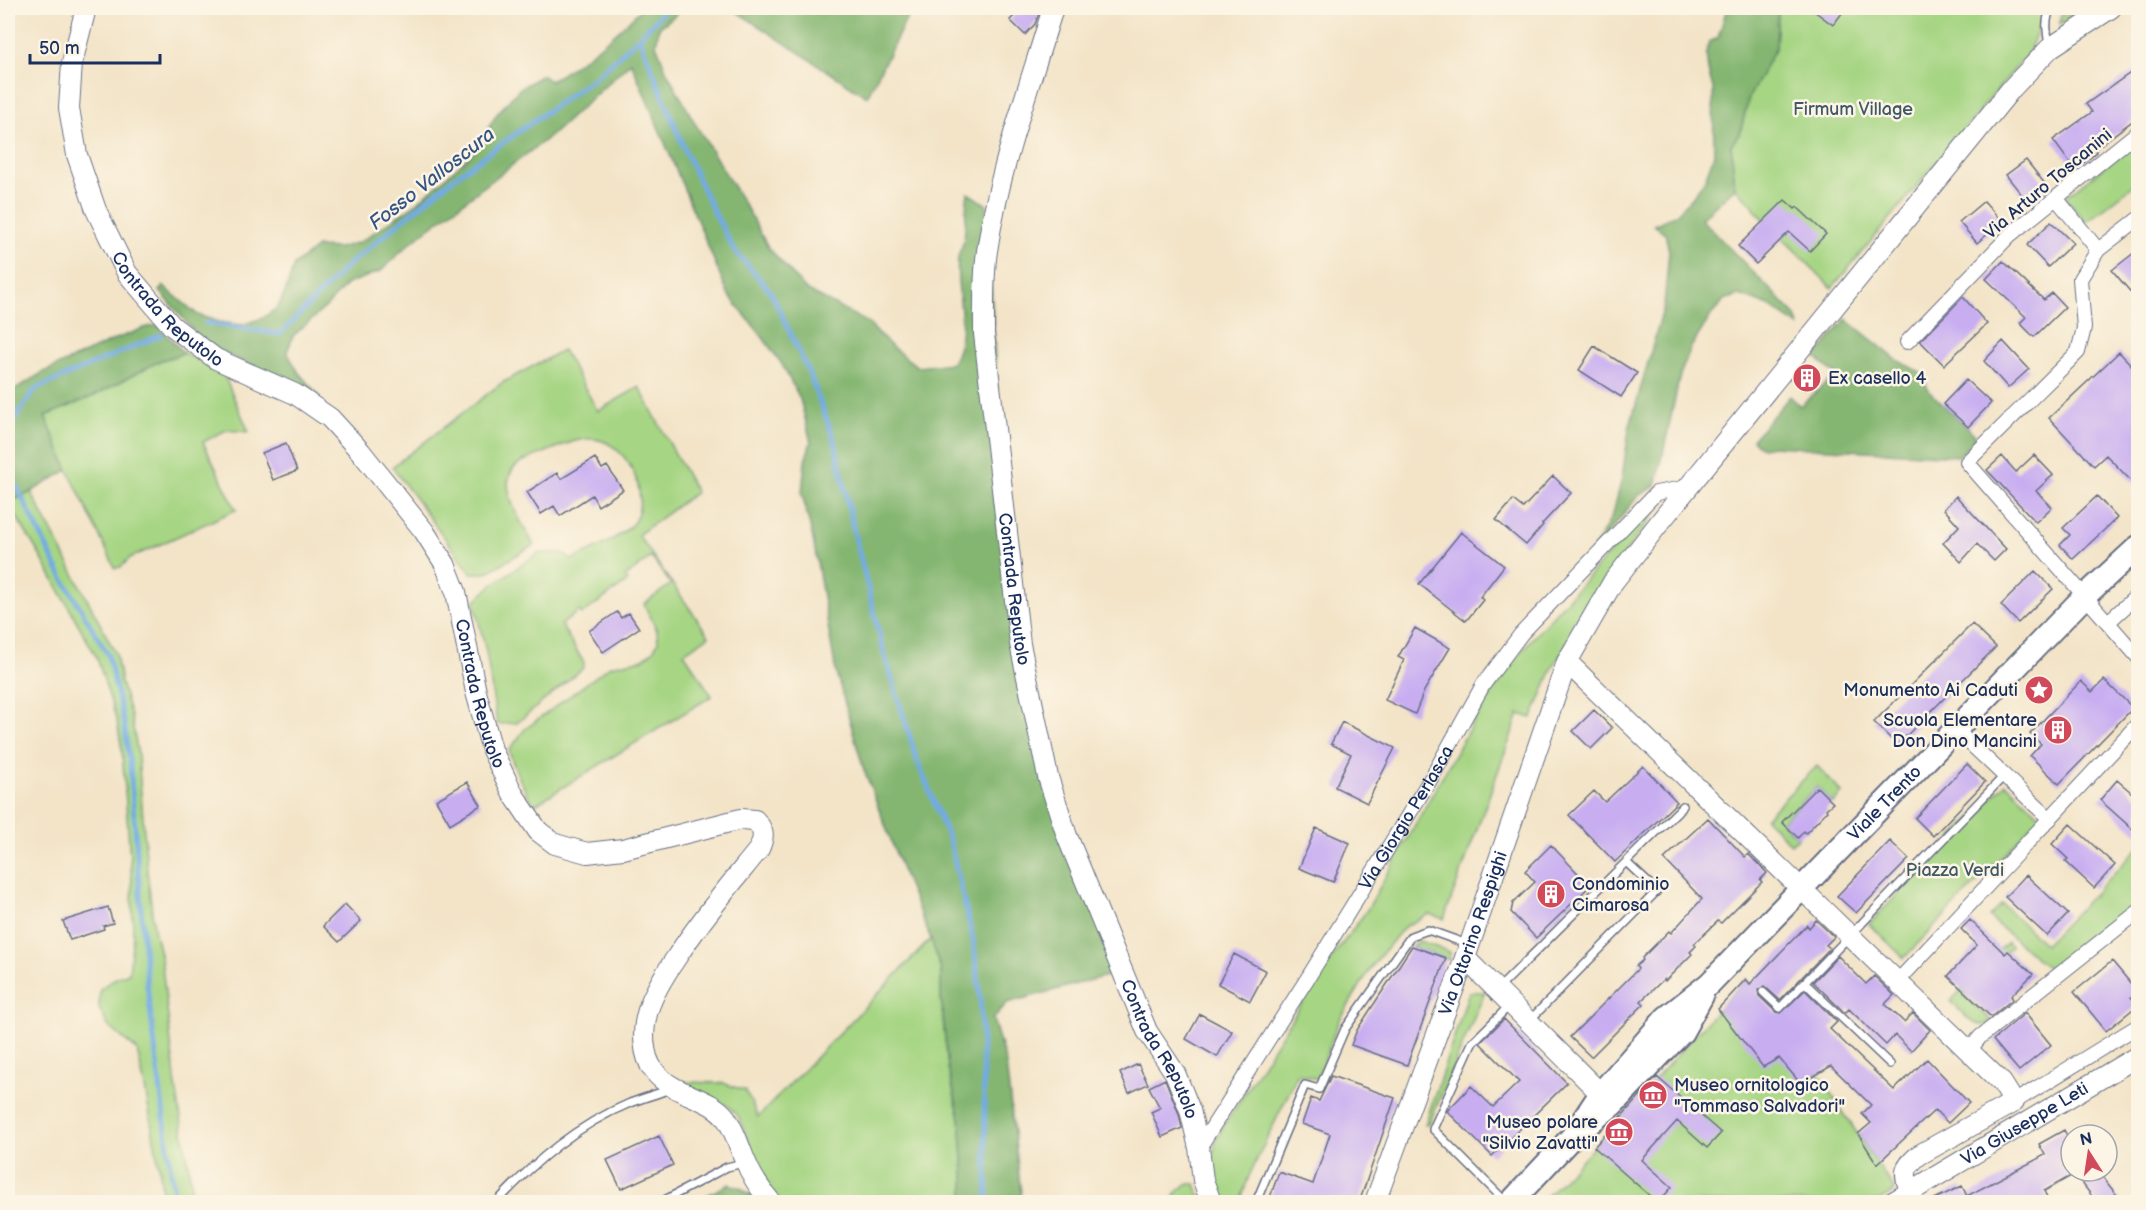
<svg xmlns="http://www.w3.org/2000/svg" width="2146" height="1210" font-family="'Balsamiq Sans',sans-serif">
	<rect width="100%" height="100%" fill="#fcf5e5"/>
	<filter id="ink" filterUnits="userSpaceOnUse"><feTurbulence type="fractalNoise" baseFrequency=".0167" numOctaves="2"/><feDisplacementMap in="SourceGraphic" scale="12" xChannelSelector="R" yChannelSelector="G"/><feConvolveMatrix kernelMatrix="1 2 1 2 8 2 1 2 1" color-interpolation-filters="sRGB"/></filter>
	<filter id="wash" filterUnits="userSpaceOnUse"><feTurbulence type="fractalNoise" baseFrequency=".008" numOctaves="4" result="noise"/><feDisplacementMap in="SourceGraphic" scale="24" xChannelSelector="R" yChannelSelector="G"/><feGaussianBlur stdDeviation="1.35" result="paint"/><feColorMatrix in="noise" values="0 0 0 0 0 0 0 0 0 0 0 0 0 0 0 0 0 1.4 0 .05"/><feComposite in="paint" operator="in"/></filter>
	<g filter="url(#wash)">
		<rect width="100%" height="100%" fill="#f3e4c8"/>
		<!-- green -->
		<path fill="#a6d583" stroke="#608270" stroke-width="1.5" d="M1778,8H2046L2029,52L1832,288L1754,209V206L1735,188L1731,145L1740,133L1749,97L1776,47Z
			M2066,8H2080L2060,24V17Z
			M2131,146L2138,156V182L2086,222L2065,197Z
			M563,350L598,411L639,387L696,492L638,535L709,636L684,653L712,696L534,805C523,788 515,770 509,751L524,730L610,666L643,659L653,651L658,642L657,631L644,604L671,584L651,557L625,577L628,581L582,614L579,611L561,625L584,663L583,668L517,723L497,724L486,651L474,602L493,584L539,553H563L571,560C585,555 627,534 634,522C651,494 628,443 594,439C579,437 559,447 546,452C537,456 528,458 520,463C491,480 523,525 534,545L486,573H471L392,467L502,383Z
			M184,353L223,373L249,432L226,430L203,442L236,510L130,558L121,567L115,568L68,470L45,416L94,396L159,361Z
			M31,492L116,654L121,683L131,716L138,755L147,870L154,929L161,958L176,1086L191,1183L192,1202H162L161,1179L145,1087L137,1050L108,1026L99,1008L100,989L116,978L129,973L133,936L132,883L122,750L117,721L97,658L38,552L8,503Z
			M1655,509L1656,511L1597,591L1552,669L1532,718L1519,714L1444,919L1429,914L1404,927L1372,966L1339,1021L1317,1079L1298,1074L1249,1176L1240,1202H1219C1210,1179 1210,1158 1218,1135L1321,973L1367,910L1472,724L1506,672L1529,642L1636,524L1650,510Z
			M1817,766L1842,793L1833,803L1817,787L1782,822L1798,838L1791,844L1765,818Z
			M2006,783L2041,816L1904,958L1869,924Z
			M2138,848V902L2050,970L1989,917L2002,904L2045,945Z
			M931,939L941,970V998L948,1068L960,1118L964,1172V1202H781L771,1191L758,1167L739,1118L728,1106L668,1076L685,1082L723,1083L746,1091L758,1117Z
			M1420,941L1449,952L1450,960L1412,946Z
			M2007,942L2011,946L1964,995L1992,1021C1976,1034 1962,1012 1951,1001Z
			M1746,979L1824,1083L1895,1191L1876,1202H1541L1594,1147Z
			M1469,992H1485L1429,1124L1425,1125Z
			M1186,1184H1195L1202,1202H1170L1178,1191Z"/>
		<!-- forest -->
		<path fill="#84b671" stroke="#507268" stroke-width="1.5" d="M642,8H684L659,28L656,44L666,70L696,125L749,212L768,247L806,290L867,322L892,347L918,367L952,363C972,329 954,293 958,257C959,251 963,246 964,240C966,225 965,209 968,193L987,205L1008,608L1114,974L1007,1003L993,1019L1006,1064L1022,1202H964V1172L960,1118L948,1068L941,998V970L931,939L907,883L863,767L836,672L813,539L802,493L805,461L811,442L800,399L781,363L761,335L728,294L631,62L553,134L410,243L381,271L347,284L327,306L293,336L287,352L299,373L319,396L220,351L197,335L160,291L163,286L198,315L219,322L241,325L263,318L278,307L286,290L294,265L317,247L339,248L360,242L417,203L473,153L497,114L519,89L542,75L550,81C584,61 614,36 642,8Z
			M731,8H912L867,97Z
			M1727,8H1778L1776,47L1749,97L1740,133L1731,145L1735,188L1701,219L1796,316L1799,326L1769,306L1740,295L1724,300L1710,317L1691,347L1680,375L1656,486L1639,495L1589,557L1613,514L1622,478L1629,429L1664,306L1669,251L1665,233L1654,225L1675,215L1692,198L1705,179L1714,155L1713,88L1708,70L1706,53L1709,42L1718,38Z
			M1846,319L1897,360L1920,372L1929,391L1977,437L1959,456L1772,446L1762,448L1752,440L1790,396L1800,406L1836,375L1815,357Z
			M157,325L184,353L159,361L94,396L45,416L68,470L31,492L8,502V399L14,390L42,373L116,339L144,328Z
			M729,1184L741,1188L760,1202H694Z"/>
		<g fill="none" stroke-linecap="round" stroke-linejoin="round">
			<!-- stream -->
			<path stroke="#72abe2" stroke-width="5" d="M639,37L686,153L710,204L734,250L771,292L809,373L835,442L854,532L883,649L917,760L950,842L973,939L980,995L988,1202
				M206,323L280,334L349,264L459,174L597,76L639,37L667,8
				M8,429L35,389L161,335
				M8,469L58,570L108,655L124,723L130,764L147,985L175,1202"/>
		</g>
		<g id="blocks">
			<!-- building -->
			<path fill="#c8aef1" d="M1022,8H1041L1035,24L1025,35L1010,20Z
				M1810,8H1846L1833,25Z
				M2139,67V116L2095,149L2097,152L2075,170L2053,140L2092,112L2086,104Z
				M2026,160L2049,189L2030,205L2006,175Z
				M1785,200L1795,209L1797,207L1826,234L1810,251L1789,232L1756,264L1738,246Z
				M1984,201L2002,222L1977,243L1959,222Z
				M2051,222L2073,243L2048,267L2027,245Z
				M2139,249V302L2112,270Z
				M2003,261L2044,300L2052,293L2065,307L2034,337L2020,323L2026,317L1986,279Z
				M1963,297L1987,324L1944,365L1920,341Z
				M2003,341L2029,369L2008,388L1984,361Z
				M1594,346L1637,373L1621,397L1579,370Z
				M2119,352L2139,373V489L2106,455L2094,466L2049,418Z
				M1809,367L1819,378L1805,390L1795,379Z
				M1966,380L1991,403L1968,427L1943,404Z
				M286,443L297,471L273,480L262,453Z
				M2034,455L2053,475L2036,491L2052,507L2036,522L1987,470L2002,456L2016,472Z
				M595,458L602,469L607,466L623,490L598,506L592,495L560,516L554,506L541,514L527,492L557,473L561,479Z
				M1553,476L1571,493L1542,524L1543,525L1526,545L1496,520L1513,500L1523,508Z
				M1956,496L2006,549L1994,561L1977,544L1961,562L1943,543L1959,526L1944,509Z
				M2097,496L2117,518L2073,559L2060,545L2070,535L2063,528Z
				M1461,532L1504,566L1480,597L1483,600L1466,621L1419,584Z
				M2035,571L2053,589L2018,623L2001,605Z
				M617,612L621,618L629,613L639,628L603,652L589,631Z
				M1972,624L1996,647L1897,745L1874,722Z
				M1415,628L1450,648L1424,691L1415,714L1385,700L1404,660L1398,657Z
				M2104,680L2133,708L2059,784L2030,756L2041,744L2030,734L2081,681L2092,692Z
				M1594,710L1612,728L1591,749L1573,731Z
				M1342,722L1395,748L1367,803L1335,787L1351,754L1331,744Z
				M1967,764L1985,782L1933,836L1915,818Z
				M1643,766L1677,802L1615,862L1569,815L1594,791L1605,802Z
				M2117,780L2139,799V835L2100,800Z
				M467,782L481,805L450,824L436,800Z
				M1817,787L1833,803L1826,809L1827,811L1806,833L1804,831L1798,838L1782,822Z
				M1708,818L1745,857L1748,854L1767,873L1760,880L1762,882L1721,923L1718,921L1694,944L1696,946L1690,952L1692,954L1665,981L1664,979L1641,1001L1644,1004L1591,1057L1570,1037L1638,969L1636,966L1643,960L1642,958L1669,931L1671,933L1702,899L1664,859Z
				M2070,824L2115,865L2094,888L2065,861L2068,859L2052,844Z
				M1316,828L1350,843L1333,882L1299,868Z
				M1890,841L1909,859L1856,913L1837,896Z
				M1551,845L1590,886L1536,938L1511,912L1513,903L1535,882L1525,871Z
				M2026,875L2068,914L2047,936L2005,897Z
				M345,904L361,921L339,942L323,926Z
				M108,907L113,923L103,926L104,929L70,940L63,921Z
				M1816,920L1834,937L1826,945L1830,948L1780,1000L1764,986L1758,990L1759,996L1776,1012L1781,1013L1805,990L1837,1022L1830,1029L1894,1090L1927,1059L1969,1103L1948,1123L1935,1110L1877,1164L1858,1134L1871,1123L1862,1114L1871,1105L1831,1066L1801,1084L1779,1058L1763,1067L1718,1009L1746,979L1750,984L1807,925L1809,928Z
				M1970,920L2005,954L2008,951L2033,974L2011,996L2013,999L1991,1017L1948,976L1977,945L1961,929Z
				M1412,946L1446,958L1407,1065L1351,1045L1357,1030Z
				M1234,954L1266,971L1250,1001L1218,984Z
				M1838,956L1866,984L1874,976L1894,995L1885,1004L1904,1022L1913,1013L1930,1030L1911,1051L1895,1035L1886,1045L1849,1009L1845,1013L1813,982Z
				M2112,961L2137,991L2131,997L2138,1005L2106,1031L2074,992Z
				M2025,1013L2051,1045L2019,1071L1993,1040Z
				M1200,1014L1232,1031L1217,1057L1186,1039Z
				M1504,1019L1567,1083L1492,1156L1447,1111L1471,1086L1493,1107L1519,1082L1480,1043Z
				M1138,1064L1148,1084L1129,1093L1120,1073Z
				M1331,1076L1395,1098L1359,1203H1268L1279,1172L1313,1184L1330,1134L1302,1124L1311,1098L1319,1101Z
				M1657,1077L1721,1133L1707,1148L1677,1121L1642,1160L1672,1187L1658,1203L1594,1147Z
				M1165,1079L1179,1114L1182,1128L1162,1137L1151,1112L1160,1108L1149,1087Z
				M2064,1130L2071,1143V1176L2044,1191L2050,1203H1926L1962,1186L1967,1196L2045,1155L2039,1144Z
				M659,1136L673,1165L621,1189L607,1160Z
				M2073,1171H2098L2123,1203H2097Z"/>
		</g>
	</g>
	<g filter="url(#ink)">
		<use href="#blocks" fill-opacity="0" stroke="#676e83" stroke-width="1.5"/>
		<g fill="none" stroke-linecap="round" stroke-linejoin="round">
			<!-- lane casing -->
			<g stroke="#676e83" stroke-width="10">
				<path id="lane" d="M2049,45C2047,33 2044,18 2052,8
					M1626,862L1683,806
					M1805,983L1890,1064
					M1499,988L1626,862L1657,891L1530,1020
					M1763,992L1780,1008L2004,776
					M497,1202C535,1161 577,1125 630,1103C643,1098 657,1094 670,1089
					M661,1202L727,1167L743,1163
					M1256,1202L1305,1085L1319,1089L1345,1029L1411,936L1428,930L1467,944
					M1506,1202L1433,1129L1472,1043L1509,1006"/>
			</g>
			<!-- street casing -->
			<g stroke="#676e83" stroke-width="16">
				<g id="street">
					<path d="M2056,198L2098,250"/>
					<path d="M2138,219L2098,250L2080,279L2084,328L2078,352L1967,462L2138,657"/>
					<path d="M1907,342L2010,235L2138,132"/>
					<path d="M2108,622L2138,595"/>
					<path d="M1956,730L2050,819"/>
					<path d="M1898,981L2138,724"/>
					<path d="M1969,1051L1980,1037L2138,912"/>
					<path d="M2014,1102L2138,1026"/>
					<path id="s1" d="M1199,1148L1309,976L1433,775L1483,685L1521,634L1656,493L1688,487"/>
				</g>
			</g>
			<!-- secondary casing -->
			<g stroke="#676e83" stroke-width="22">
				<g id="secondary">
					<path id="s2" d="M86,8L72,63L69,108L77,155L96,210L127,273L172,326L216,359L295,394L330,418L361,452L424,531L445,564L456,592L476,692L492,750L513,794L538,831L555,844L587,853L623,849L741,819L755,820C764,830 765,836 759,849C731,884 701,919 676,958C665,974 654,991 648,1010C642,1029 642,1055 654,1071C673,1096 710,1096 726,1118C735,1131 739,1146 745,1160C751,1176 760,1189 771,1202"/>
					<path id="s3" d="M1053,8C1029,88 999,168 987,251C983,278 984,306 984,334L1020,644L1048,777L1067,836L1147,1031L1175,1073L1190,1110L1199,1148L1203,1180L1211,1202"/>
					<path d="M1567,662L2002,1083L2014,1102L1919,1155C1904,1168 1903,1172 1910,1191"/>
					<path d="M1465,958L1610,1103"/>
					<path id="s4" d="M1375,1202L1465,958L1567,662L1613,582L1660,522L2012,88L2050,48L2111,8"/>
					<path id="s5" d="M1893,1202L2138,1056"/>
				</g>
			</g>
			<!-- primary casing -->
			<g stroke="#676e83" stroke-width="26">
				<g id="primary">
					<path d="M1587,1125L1612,1105L1682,1032L1702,996"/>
					<path id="s6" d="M1511,1202L1572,1137L1601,1093L1666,1018L1709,984L2085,596L2138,547"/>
				</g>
			</g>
			<!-- lane -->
			<use href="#lane" stroke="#fff" stroke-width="7"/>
			<!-- street -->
			<use href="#street" stroke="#fff" stroke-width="14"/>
			<!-- secondary -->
			<use href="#secondary" stroke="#fff" stroke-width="20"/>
			<!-- primary -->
			<use href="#primary" stroke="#fff" stroke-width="22"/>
		</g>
	</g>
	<!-- icons -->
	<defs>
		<g id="building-disc" transform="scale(1.5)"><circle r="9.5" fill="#d1495b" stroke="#fcf5e5"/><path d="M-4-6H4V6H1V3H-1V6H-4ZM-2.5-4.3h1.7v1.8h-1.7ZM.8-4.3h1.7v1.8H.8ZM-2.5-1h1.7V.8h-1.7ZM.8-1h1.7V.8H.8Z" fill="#fff"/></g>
		<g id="sight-disc" transform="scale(1.5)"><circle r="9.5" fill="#d1495b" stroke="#fcf5e5"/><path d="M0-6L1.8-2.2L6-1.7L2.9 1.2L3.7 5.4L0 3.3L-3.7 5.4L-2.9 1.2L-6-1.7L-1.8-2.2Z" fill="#fff"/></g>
		<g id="museum-disc" transform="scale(1.5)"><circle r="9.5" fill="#d1495b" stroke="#fcf5e5"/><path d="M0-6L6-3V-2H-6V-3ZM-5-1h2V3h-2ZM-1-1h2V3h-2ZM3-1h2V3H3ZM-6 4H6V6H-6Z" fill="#fff"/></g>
	</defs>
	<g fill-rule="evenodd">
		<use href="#building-disc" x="1807" y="378"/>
		<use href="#sight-disc" x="2039" y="690"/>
		<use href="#building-disc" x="2058" y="730"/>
		<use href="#building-disc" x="1551" y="894"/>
		<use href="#museum-disc" x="1653" y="1095"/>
		<use href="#museum-disc" x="1619" y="1132"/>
	</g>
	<g text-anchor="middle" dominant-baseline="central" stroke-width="5" stroke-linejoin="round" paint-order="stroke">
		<!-- park labels -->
		<g font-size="18" fill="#3e5867" stroke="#fcf5e5">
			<text x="1853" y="109">Firmum Village</text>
			<text x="1955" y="870">Piazza Verdi</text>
		</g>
		<!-- street labels -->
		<g font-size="18" fill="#1b2f5e" stroke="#fcf5e5">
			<text transform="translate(2048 184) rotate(-40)">Via Arturo Toscanini</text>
			<text stroke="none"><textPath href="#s2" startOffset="332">Contrada Reputolo</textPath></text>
			<text stroke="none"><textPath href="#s3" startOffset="592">Contrada Reputolo</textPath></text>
			<text stroke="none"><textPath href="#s2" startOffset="852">Contrada Reputolo</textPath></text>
			<text stroke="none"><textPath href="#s6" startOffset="548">Viale Trento</textPath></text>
			<text stroke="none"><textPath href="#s1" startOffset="390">Via Giorgio Perlasca</textPath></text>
			<text stroke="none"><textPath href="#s4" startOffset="286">Via Ottorino Respighi</textPath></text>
			<text stroke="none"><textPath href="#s3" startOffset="1078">Contrada Reputolo</textPath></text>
			<text stroke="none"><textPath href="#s5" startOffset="153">Via Giuseppe Leti</textPath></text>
		</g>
		<!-- poi labels -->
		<g font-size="18" fill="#1b2f5e" stroke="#fcf5e5" text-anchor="start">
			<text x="1828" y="378">Ex casello 4</text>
			<text x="2018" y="690" text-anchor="end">Monumento Ai Caduti</text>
			<text x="2037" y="720" text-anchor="end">Scuola Elementare<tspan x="2037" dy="21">Don Dino Mancini</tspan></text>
			<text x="1572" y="884">Condominio<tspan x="1572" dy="21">Cimarosa</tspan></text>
			<text x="1674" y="1085">Museo ornitologico<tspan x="1674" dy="21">"Tommaso Salvadori"</tspan></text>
			<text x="1598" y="1122" text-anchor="end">Museo polare<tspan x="1598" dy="21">"Silvio Zavatti"</tspan></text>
		</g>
		<!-- water labels -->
		<g font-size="20" font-style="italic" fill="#355486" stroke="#fcf5e5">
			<text transform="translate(432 179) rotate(-38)">Fosso Valloscura</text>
		</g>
	</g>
	<!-- margin -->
	<rect width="2146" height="1210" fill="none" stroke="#fcf5e5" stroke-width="30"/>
	<!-- north arrow -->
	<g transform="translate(2089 1153) rotate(348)"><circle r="28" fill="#fcf5e5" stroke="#a2a6af" stroke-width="1.5"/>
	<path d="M0-4.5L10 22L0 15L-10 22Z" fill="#d1495b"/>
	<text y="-9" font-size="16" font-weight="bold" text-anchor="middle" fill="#1b2f5e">N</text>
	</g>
	<!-- scale -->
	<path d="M30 54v9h130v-9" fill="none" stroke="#1b2f5e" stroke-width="3"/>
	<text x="39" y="54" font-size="18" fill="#1b2f5e" stroke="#fcf5e5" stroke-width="4.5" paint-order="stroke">50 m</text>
</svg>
